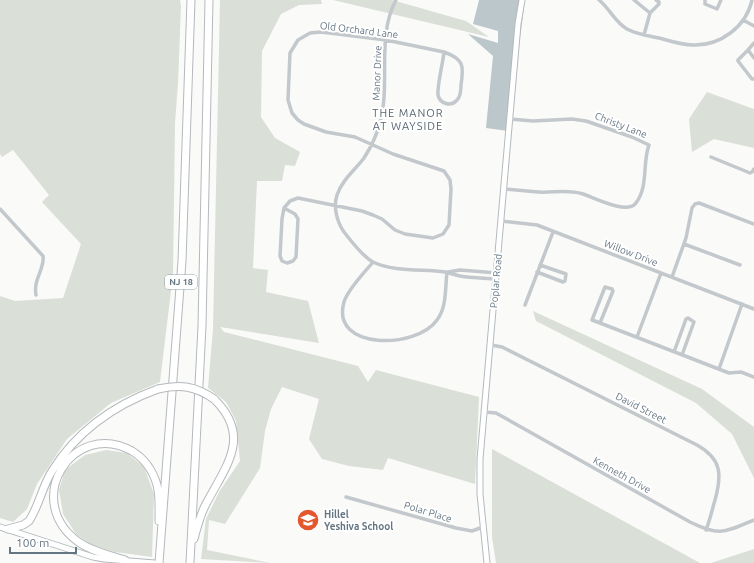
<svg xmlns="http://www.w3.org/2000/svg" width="754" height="563" font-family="Ubuntu,sans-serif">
	<rect width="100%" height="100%" fill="#fafaf8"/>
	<!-- green -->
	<path fill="#dadfd7" d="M0,0H180L181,6L178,83L175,123L173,274L160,382L111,403L67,439L37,484L27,509L13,522L0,518V296L15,301L63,298L81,244L42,202L49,195L13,150L2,157L0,154Z
		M220,0H321L322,4L299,5L281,14L262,51L261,117L275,138L300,152L295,166L285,165L282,181H257L253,268L268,270L266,292L308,301L319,343L220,327L224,332L358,366L368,382L376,370L479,397L475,484L388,458L383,470L349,466L322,459L309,439L319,399L282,387L271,409L265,431L260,468L225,524L209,520L207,550L270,563L201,559L206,519L219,492L240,461L236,421L226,402L208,388L213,329Z
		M333,0H392L466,21L489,37Z
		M707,92L754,109V148L714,139L692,152L689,119Z
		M533,311L702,389L754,427V478L732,434L696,403L536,321Z
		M492,449L700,563H496L492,537Z
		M106,450L127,453L144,467L154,494L152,557L115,552L91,545L76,534L63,514L59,490L65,470L85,455Z
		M754,549V563H711Z"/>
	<!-- water -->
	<path fill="#bbc7cb" d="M479,0H525L508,131L486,128L493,56L468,34L498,43V31L473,24Z"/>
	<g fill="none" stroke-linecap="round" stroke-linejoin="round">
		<!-- secondary casing -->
		<g stroke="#b3babf" stroke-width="7">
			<path id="secondary" d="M0,527L93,557L104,559L155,563
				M487,563L480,494V459L518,24L522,0"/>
		</g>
		<!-- highway casing -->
		<g stroke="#b4b9bd" stroke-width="9">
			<path id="highway" d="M8,529L23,525L29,521C39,506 42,487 52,471C77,431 114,405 158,389
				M194,539C197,527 200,515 206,504C225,467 253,437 214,399
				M125,560C110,555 93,552 80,543C20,502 73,418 132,451C145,459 153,471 157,485C160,497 159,509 159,521
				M159,563L182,261L191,0
				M190,563L202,326L209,0"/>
		</g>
		<!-- street -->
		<path stroke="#c3c8cc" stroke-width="3.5" d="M396,0C376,37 391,83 380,122C377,135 371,147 364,158C355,170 342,180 337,195C333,207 337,222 344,232C352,242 362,256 373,262C394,272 423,269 445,272C450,273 455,275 460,276C472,278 484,278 496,279
			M599,0C610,9 615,22 627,29C636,34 649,36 659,38C670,41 682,45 693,45C720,46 746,27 752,0
			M634,0L650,13L659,4V2L656,0
			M705,0V4L717,9L721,0
			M743,20L754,26
			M644,35L650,13
			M748,50L754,43
			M444,52C464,59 464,66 461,85C461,90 461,96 457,100C451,107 440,104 438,95C437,85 443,63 444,52Z
			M754,58L748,50L738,60V61L752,79H754
			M711,157L750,173L752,172L754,169
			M504,189C515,190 526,191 538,192C553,193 568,189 583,194C595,198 626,214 635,204C649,188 642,163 649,145L632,137L586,121L572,119L533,121L510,119
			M284,208L290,201L298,198L362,211L373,215L382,219L395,230L405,234L433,238L443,234L449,225L451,189L450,180L444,171L393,154L355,137L326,132L304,124L298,120L292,113L288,100L290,53L298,40L310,33L321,32L386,40L444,52
			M284,208L295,214L298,219L296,257L293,261L287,263L282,261L280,256L282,219Z
			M0,209L43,256C45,269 33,279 36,295
			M501,221L537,225L754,309
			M684,244L740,265
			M373,262C364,273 348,289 344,302C330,351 417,349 437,320C447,307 445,288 447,272
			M448,272L460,270L497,273
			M537,272L563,282L565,281L566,274L540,265
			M672,277L686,238L692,208L695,204L699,203L754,224
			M605,287L612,289L613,291L600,323L592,320Z
			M525,305L553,232
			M600,323L729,373L741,372L754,377
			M637,337L661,273
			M491,345L502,347L697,445C722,459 722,475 715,500C712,510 710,520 706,530
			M674,352L686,319L688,318L694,322L682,355
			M719,369L742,304
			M485,412L496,413L690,522C720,537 725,532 754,520
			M346,497L456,528L472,531L483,527"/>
		<!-- secondary -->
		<use href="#secondary" stroke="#fff" stroke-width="5"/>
		<!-- highway -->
		<use href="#highway" stroke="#fff" stroke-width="7"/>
		<!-- highway-bridge casing -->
		<g stroke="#b4b9bd" stroke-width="9" stroke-linecap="butt">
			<path id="highway-bridge" d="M158,389C181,384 195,386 214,399"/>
		</g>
		<!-- highway-bridge -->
		<use href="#highway-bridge" stroke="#fff" stroke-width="7"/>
	</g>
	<!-- icons -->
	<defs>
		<g id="school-disc" transform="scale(1.15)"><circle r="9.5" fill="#e4572e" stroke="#fff"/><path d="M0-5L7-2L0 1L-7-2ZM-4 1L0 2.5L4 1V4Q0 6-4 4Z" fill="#fff"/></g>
	</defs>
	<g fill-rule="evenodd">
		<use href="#school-disc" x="308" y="520"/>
	</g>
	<g text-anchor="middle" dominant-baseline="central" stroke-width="4" stroke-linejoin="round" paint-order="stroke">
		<!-- shield labels -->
		<rect fill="#fff" stroke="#939fa8" stroke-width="1" x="165" y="275" width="32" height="14" rx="3"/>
		<g font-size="9" font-weight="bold" fill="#657683">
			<text x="181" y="282">NJ 18</text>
		</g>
		<!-- street labels -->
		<g font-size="10" fill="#657683" stroke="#fff">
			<text transform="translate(359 30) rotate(7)">Old Orchard Lane</text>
			<text transform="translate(377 73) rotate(-88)">Manor Drive</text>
			<text transform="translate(621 125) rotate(21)">Christy Lane</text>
			<text transform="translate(631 253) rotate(21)">Willow Drive</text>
			<text transform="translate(496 281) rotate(-85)">Poplar Road</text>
			<text transform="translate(641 408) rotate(27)">David Street</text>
			<text transform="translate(622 475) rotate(29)">Kenneth Drive</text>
			<text transform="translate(428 512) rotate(17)">Polar Place</text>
		</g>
		<!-- poi labels -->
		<g font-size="10" font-weight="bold" fill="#657683" stroke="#fff" text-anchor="start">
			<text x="324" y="514">Hillel<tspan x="324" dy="12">Yeshiva School</tspan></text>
		</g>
		<!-- neighbourhood labels -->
		<g font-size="11" letter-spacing="1" fill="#57646e" stroke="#fff">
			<text x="408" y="113">THE MANOR<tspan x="408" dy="13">AT WAYSIDE</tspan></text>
		</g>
	</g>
	<!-- scale -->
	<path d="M10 547v6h66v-6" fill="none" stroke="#657683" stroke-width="2"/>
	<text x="16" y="547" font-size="12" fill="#657683" stroke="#ffffff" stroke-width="3" paint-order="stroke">100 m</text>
</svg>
